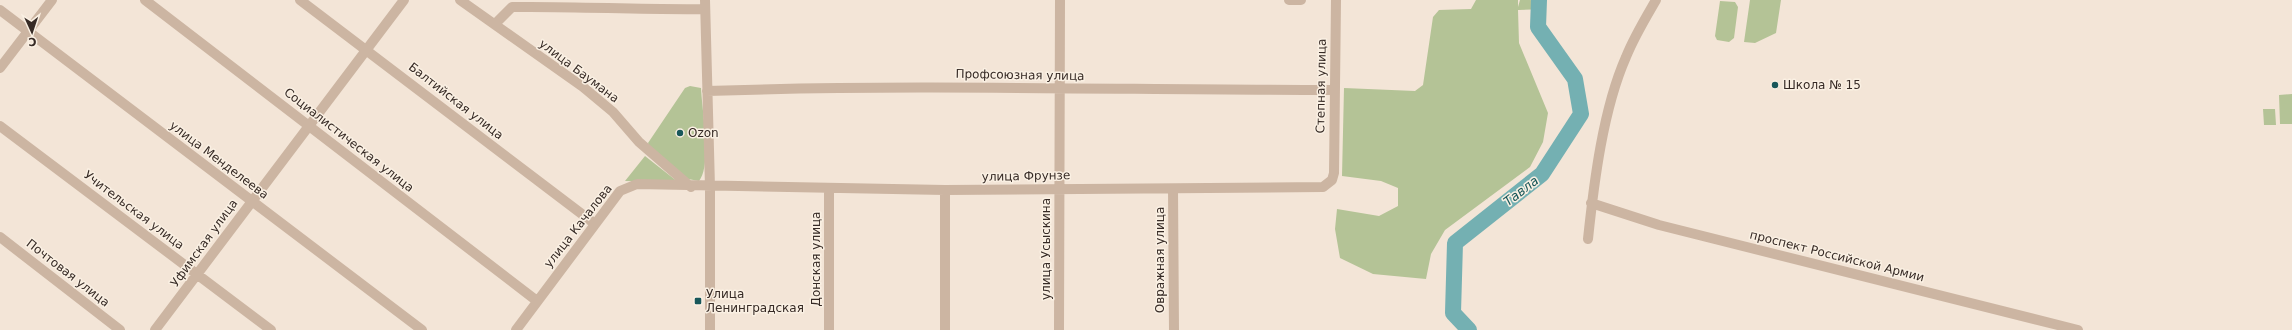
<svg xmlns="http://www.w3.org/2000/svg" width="2292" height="330" font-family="'DejaVu Sans',sans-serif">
	<rect width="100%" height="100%" fill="#f3e5d7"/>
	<!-- green -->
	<path fill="#b4c396" d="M1476,0H1518V7L1520,0H1545V9L1518,10L1519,43L1548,113L1543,142L1530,167L1445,230L1431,254L1426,279L1373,274L1340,258L1335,229L1337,209L1379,216L1398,206V188L1381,181L1342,176L1344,88L1415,91L1423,85L1433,17L1439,10L1471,9Z
		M1750,0H1781L1776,33L1755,43L1744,42Z
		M1720,1L1735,2L1738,7L1734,38L1729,42L1717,40L1715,36Z
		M690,86L701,88C702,110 712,165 699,181L688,179L650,148L648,143L685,88Z
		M2292,94V124H2280L2279,95Z
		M2263,109H2275L2276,125H2264Z
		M645,156L678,182L625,181Z"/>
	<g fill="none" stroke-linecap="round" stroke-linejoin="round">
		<!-- river -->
		<path stroke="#74b0b2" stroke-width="16" d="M1469,330L1453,313L1455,243L1542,174L1581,114L1575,79L1538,27L1539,0"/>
		<!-- minor -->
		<path stroke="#ccb5a2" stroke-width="10" d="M145,0L537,301
			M300,0L595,224
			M460,0L583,87L613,112L639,142L691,187
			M705,0L710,187V330
			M1289,0H1301
			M0,10L422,330
			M495,24L512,7C576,6 640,10 705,9
			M0,68L52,0
			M707,91C915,84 1124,90 1333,90
			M0,126L271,330
			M1173,189L1174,330
			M1591,203L1659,225L2078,330
			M0,237L120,330
			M1588,239C1594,182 1603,109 1626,57C1634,37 1645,19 1656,0
			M155,330L404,0
			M516,330L620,191L637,184L945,190L1323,187L1332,180L1334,173L1336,0
			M829,330V188
			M945,330V190
			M1059,330L1060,0"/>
	</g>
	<!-- markers -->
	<g fill="#18575a" stroke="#faf0e3" stroke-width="1.5">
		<circle cx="1775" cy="85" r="4"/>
		<circle cx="680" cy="133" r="4"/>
		<rect x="694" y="297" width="8" height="8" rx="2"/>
	</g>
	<g text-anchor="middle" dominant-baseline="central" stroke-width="3" stroke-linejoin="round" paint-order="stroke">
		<!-- street labels -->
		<g font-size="12" fill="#362a25" stroke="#faf0e3">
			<text transform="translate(579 71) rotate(37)">улица Баумана</text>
			<text transform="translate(1020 75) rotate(1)">Профсоюзная улица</text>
			<text transform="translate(1321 86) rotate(-89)">Степная улица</text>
			<text transform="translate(456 101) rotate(38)">Балтийская улица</text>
			<text transform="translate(349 140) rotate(38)">Социалистическая улица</text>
			<text transform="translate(219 160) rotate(37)">улица Менделеева</text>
			<text transform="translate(1026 176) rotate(-1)">улица Фрунзе</text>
			<text transform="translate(134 210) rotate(37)">Учительская улица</text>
			<text transform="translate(578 226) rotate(-52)">улица Качалова</text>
			<text transform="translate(204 243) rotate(-54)">Уфимская улица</text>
			<text transform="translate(1046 249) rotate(-90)">улица Усыскина</text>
			<text transform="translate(1837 256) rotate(14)">проспект Российской Армии</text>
			<text transform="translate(816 259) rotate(-90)">Донская улица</text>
			<text transform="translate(1160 260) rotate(-90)">Овражная улица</text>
			<text transform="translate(68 273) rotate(38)">Почтовая улица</text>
		</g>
		<!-- poi labels -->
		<g font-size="12" fill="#362a25" stroke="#faf0e3" text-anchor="start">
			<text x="1783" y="85">Школа № 15</text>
			<text x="688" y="133">Ozon</text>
			<text x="706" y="294">Улица<tspan x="706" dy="14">Ленинградская</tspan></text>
		</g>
		<!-- water labels -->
		<g font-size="13" font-style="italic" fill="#18575a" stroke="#faf0e3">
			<text transform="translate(1521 191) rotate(-38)">Тавла</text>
		</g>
	</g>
	<!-- north arrow -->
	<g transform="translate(32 32) rotate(177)" stroke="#faf0e3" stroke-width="3" paint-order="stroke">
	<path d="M0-3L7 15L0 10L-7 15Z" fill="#362a25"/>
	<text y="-6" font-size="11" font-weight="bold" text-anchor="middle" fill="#362a25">С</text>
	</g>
</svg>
